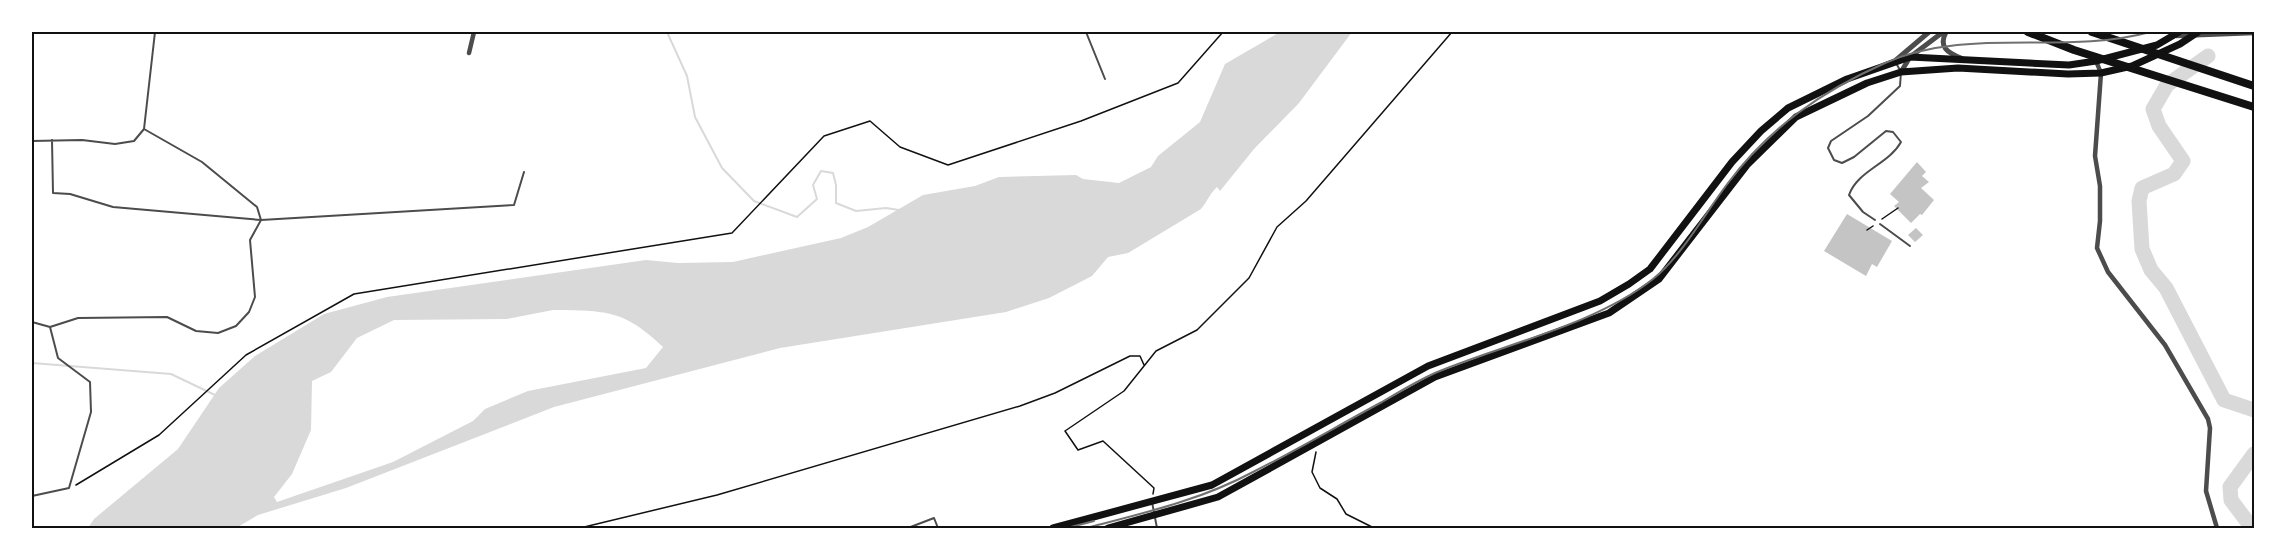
<svg xmlns="http://www.w3.org/2000/svg" width="2286" height="560" font-family="Raleway,sans-serif">
	<rect width="100%" height="100%" fill="#fff"/>
	<!-- water -->
	<path fill="#d9d9d9" fill-rule="evenodd" d="M1280,32H1352L1299,103L1254,149L1220,191L1217,187C1210,193 1207,202 1201,209L1128,253L1108,257L1092,276L1049,298L1006,312L780,348L554,407L346,488L258,515L236,528H88L94,519L178,449L219,388L255,356L324,314L387,297L646,260L678,263L733,262L841,238L868,227L923,195L975,186L999,177L1076,175L1083,179L1119,183L1151,167L1158,156L1200,122L1225,64ZM553,310C606,311 623,309 663,347L646,368L528,391L485,409L473,421L393,462L277,502L274,497L292,474L311,430L312,381L331,372L357,338L394,320L507,319Z"/>
	<g fill="none" stroke-linecap="round" stroke-linejoin="round">
		<!-- stream -->
		<path stroke="#d9d9d9" stroke-width="2" d="M667,32L687,76L695,117L722,168L754,201L797,217L817,199L813,185L821,171L833,173L836,185V203L856,211L886,208L899,210
			M32,363L171,374L215,395"/>
		<!-- river -->
		<path stroke="#d9d9d9" stroke-width="15" d="M2208,56L2167,85L2153,109L2159,126L2183,161L2174,174L2142,188L2139,201L2142,249L2151,270L2166,288L2224,400L2254,410
			M2252,528L2231,500L2230,487L2254,454"/>
	</g>
	<!-- building -->
	<path fill="#c4c4c4" d="M1917,162L1926,172L1922,176L1929,182L1921,188L1934,200L1922,215L1920,214L1911,223L1894,206L1899,202L1890,194Z
		M1847,214L1892,241L1877,267L1872,264L1866,276L1824,251Z
		M1916,228L1923,235L1915,242L1908,235Z"/>
	<g fill="none" stroke-linecap="round" stroke-linejoin="round">
		<!-- path -->
		<path stroke="#111" stroke-width="1.5" d="M1882,219L1898,208
			M1867,230L1873,226
			M1316,452L1312,472L1320,488L1337,499L1346,514L1374,528
			M76,485L159,435L246,355L354,294L732,233L824,136L870,121L900,147L948,165L1081,121L1178,83L1223,32
			M1153,494L1154,488L1103,441L1078,450L1065,431L1124,391L1156,351L1197,330L1249,278L1277,227L1306,201L1452,32
			M580,528L717,495L1020,406L1055,393L1130,356H1140L1144,365"/>
		<!-- service -->
		<path stroke="#4c4c4c" stroke-width="2" d="M1086,32L1105,79
			M144,129L202,162L257,207L261,220
			M144,129L155,32
			M52,140L53,193L70,194L113,207L261,220L514,205L524,172
			M32,141L82,140L115,144L134,141L144,129
			M1875,220L1863,212L1849,195C1857,171 1889,164 1901,142L1893,132L1886,131L1854,157L1842,163L1834,160L1828,148L1831,141L1868,116L1900,86L1901,72L1896,63
			M1880,224L1910,246
			M32,322L50,327L78,318L167,317L196,331L218,333L236,326L249,312L255,297L250,240L261,220
			M32,496L69,488L91,412L90,382L58,358L50,327
			M1152,502L1157,528
			M908,528L934,518L938,528"/>
		<!-- minor -->
		<path stroke="#4c4c4c" stroke-width="4.5" d="M2176,36L2254,33
			M469,53L474,32
			M2096,61L2101,73L2095,156L2100,186V221L2097,248L2108,272L2165,345L2208,419L2210,428L2206,491L2217,528"/>
		<!-- tertiary -->
		<path stroke="#4c4c4c" stroke-width="5" d="M1946,32C1938,47 1948,53 1961,58
			M2253,32L2254,33
			M1896,60L1929,32
			M1901,72L1910,57L1943,32"/>
		<!-- primary -->
		<path stroke="#111" stroke-width="7" d="M1053,528L1212,485L1428,366L1600,301L1629,284L1650,269L1732,162L1761,131L1788,108L1847,79L1910,57L2069,65L2096,61L2157,45L2179,32
			M1108,528L1218,497L1435,377L1609,313L1659,279L1747,165L1796,117L1867,83L1901,72L1958,68L2068,74L2101,73L2132,66L2180,44L2198,32"/>
		<!-- motorway -->
		<path stroke="#111" stroke-width="8" d="M2028,32L2074,50L2254,107
			M2092,32L2254,86"/>
		<!-- rail -->
		<path stroke="#707070" stroke-width="2" d="M1067,528L1094,521
			M1086,528C1144,513 1201,500 1253,472C1297,450 1339,425 1382,402C1399,392 1417,381 1435,373C1504,344 1595,325 1653,279C1682,256 1705,213 1728,183C1770,127 1822,91 1885,63C1970,26 2063,56 2150,32"/>
	</g>
	<!-- border -->
	<rect width="2286" height="560" fill="none" stroke="#ffffff" stroke-width="66"/>
	<rect x="33" y="33" width="2220" height="494" fill="none" stroke="#111" stroke-width="2"/>
</svg>
